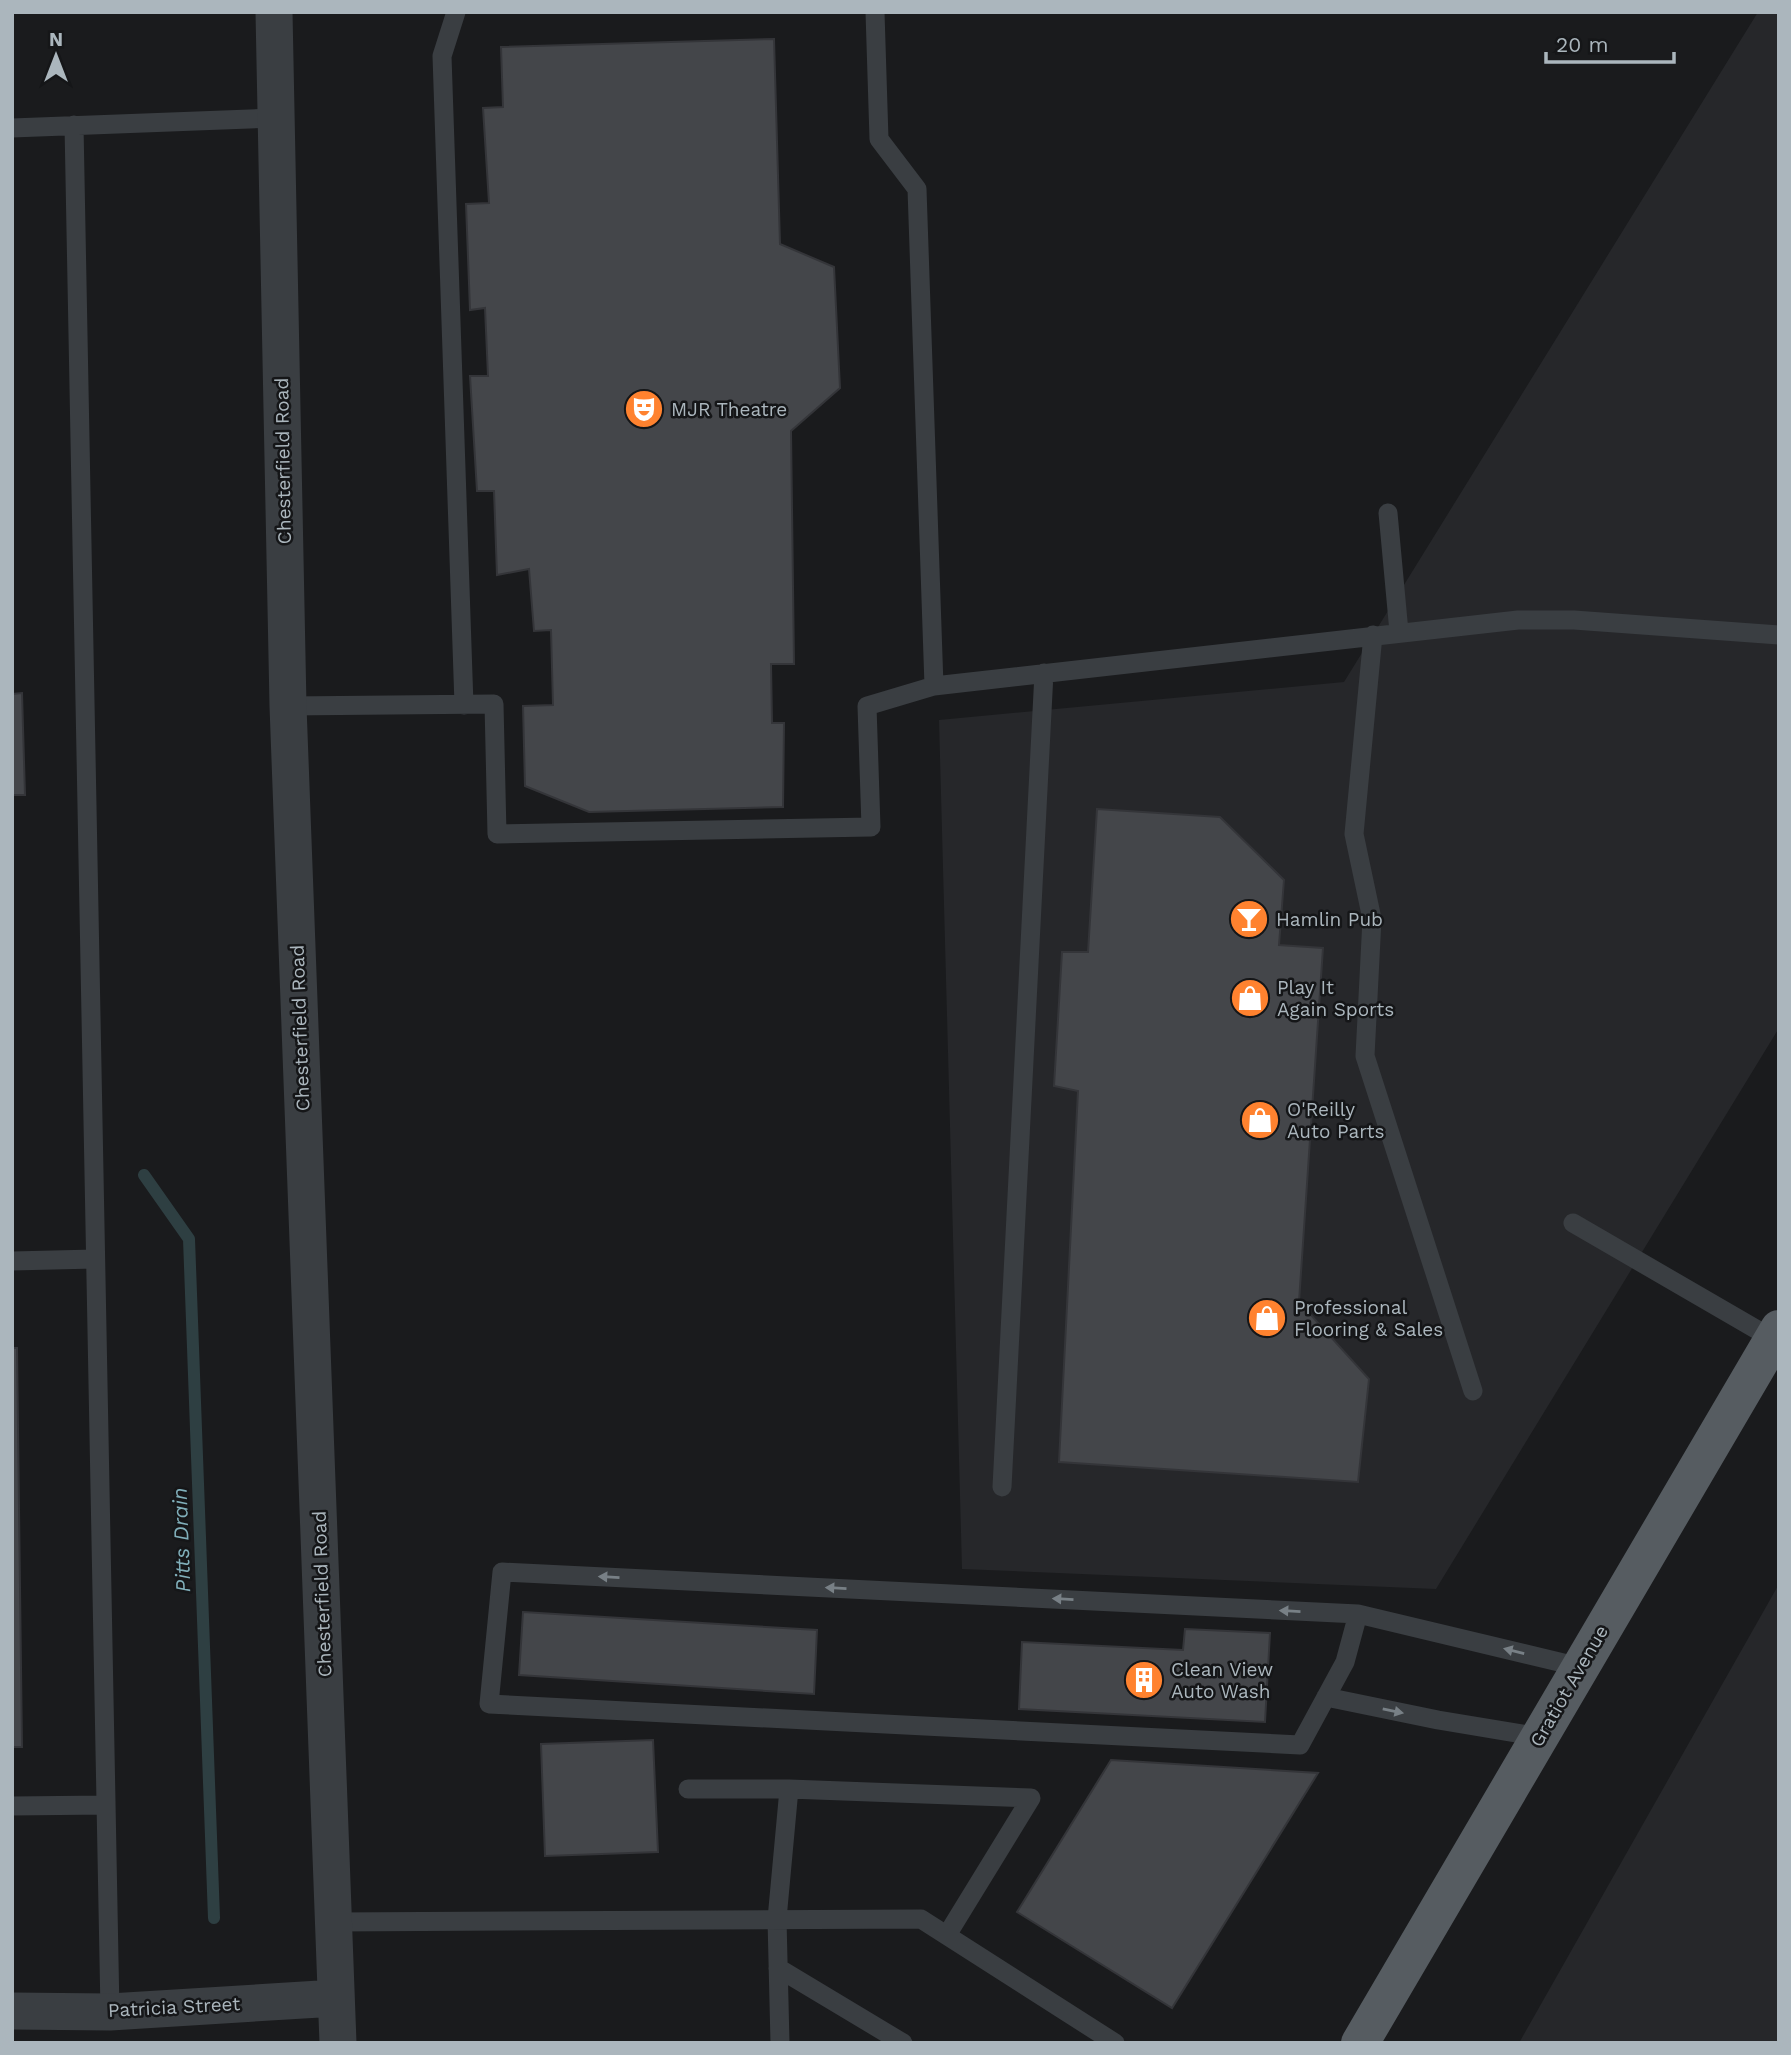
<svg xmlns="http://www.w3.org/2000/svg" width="1791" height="2055" font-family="'Work Sans',sans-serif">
	<rect width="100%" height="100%" fill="#1a1b1d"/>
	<!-- built -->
	<path fill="#26272a" d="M1758,12H1779V1028L1436,1589L962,1569L939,720L1344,682Z
		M1779,1584V2043H1519Z"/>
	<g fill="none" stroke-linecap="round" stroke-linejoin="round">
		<!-- stream -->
		<path stroke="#2e3f42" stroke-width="12" d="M144,1175L189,1239L214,1918"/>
	</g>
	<!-- building -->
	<path fill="#44464a" stroke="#343539" stroke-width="2" d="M774,39L780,244L834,267L840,388L791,431L794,664H771L772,723H784L783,807L589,812L525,786L523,706L553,705L551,630L534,631L529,569L497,575L494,491H477L470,376H488L485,308L470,310L466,204L489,203L483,108L503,107L501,47Z
		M22,693L25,795H12V694Z
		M1097,809L1220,817L1284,880L1279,945L1323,948L1299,1302L1369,1379L1358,1482L1059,1462L1078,1091L1054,1086L1062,952H1088Z
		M12,1348H17L22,1747H12Z
		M523,1612L817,1630L814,1694L519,1675Z
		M1185,1629L1270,1633L1265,1722L1019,1709L1022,1642L1183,1650Z
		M653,1740L658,1852L545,1856L541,1744Z
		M1111,1760L1318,1773L1172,2008L1017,1912Z"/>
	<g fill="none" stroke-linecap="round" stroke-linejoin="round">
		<!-- lane -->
		<path stroke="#3a3e42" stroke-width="19" d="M456,12L442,56L464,705
			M875,12L879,139L917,189L934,686L1518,620H1574L1779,635
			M74,125L110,2012
			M12,128L276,118
			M1388,513L1399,632
			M1373,635L1354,834L1372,919L1365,1056L1473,1391
			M288,706L494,704L497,834L871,827L867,706L934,686
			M1573,1223L1773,1339
			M12,1261L95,1259
			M1002,1487L1044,673
			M1358,1614L1345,1662L1300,1745L489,1704L502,1572L1358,1614L1580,1667
			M1326,1697L1438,1720L1540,1737
			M688,1789H789
			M12,1806L106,1805
			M334,1922L921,1919L1115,2043
			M778,1968L903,2043
			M780,2043L777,1919L789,1789L1031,1798L947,1935"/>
		<!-- street -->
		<path stroke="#3a3e42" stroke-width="37" d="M274,12L288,706L338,2043
			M12,2011L110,2012L336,1998"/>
		<!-- primary -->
		<path stroke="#565c61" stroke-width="38" d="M1360,2043L1779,1329"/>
	</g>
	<!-- one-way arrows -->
	<defs><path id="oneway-solid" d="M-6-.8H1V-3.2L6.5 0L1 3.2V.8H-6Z" transform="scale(1.75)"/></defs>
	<g fill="#788086">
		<use href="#oneway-solid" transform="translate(609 1577) rotate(-177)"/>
		<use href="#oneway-solid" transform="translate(836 1588) rotate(-177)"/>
		<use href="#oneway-solid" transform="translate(1063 1599) rotate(-177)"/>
		<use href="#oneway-solid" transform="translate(1290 1611) rotate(-177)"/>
		<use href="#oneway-solid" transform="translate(1514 1651) rotate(-166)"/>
		<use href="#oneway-solid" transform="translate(1393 1711) rotate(12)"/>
	</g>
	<!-- icons -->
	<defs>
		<g id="theatre-disc" transform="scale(2.0125)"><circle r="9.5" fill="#ff822f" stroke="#151618"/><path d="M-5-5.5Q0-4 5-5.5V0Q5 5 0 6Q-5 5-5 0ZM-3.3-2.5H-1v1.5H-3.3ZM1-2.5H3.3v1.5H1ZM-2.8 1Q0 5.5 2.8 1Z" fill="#fff"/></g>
		<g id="bar-disc" transform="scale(2.0125)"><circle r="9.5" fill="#ff822f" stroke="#151618"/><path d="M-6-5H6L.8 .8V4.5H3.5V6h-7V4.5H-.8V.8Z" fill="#fff"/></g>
		<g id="shop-disc" transform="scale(2.0125)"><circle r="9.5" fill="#ff822f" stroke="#151618"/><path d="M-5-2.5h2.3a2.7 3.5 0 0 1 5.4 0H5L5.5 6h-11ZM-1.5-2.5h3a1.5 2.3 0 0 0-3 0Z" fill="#fff"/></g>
		<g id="building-disc" transform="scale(2.0125)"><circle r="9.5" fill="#ff822f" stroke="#151618"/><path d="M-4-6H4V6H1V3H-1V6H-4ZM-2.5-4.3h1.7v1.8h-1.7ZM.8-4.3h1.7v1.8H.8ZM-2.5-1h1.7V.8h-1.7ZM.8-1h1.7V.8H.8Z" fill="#fff"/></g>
	</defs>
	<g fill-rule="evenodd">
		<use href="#theatre-disc" x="644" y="409"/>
		<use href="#bar-disc" x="1249" y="919"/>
		<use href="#shop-disc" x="1250" y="998"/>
		<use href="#shop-disc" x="1260" y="1120"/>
		<use href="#shop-disc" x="1267" y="1318"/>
		<use href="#building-disc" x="1144" y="1680"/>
	</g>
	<g text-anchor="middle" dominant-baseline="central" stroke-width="5" stroke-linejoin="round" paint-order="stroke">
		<!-- poi labels -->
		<g font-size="19" fill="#abb6bd" stroke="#151618" text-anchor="start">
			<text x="671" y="409">MJR Theatre</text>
			<text x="1276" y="919">Hamlin Pub</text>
			<text x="1277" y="987">Play It<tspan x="1277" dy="22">Again Sports</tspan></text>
			<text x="1287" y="1109">O'Reilly<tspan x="1287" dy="22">Auto Parts</tspan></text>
			<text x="1294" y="1307">Professional<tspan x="1294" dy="22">Flooring &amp; Sales</tspan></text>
			<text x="1171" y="1669">Clean View<tspan x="1171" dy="22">Auto Wash</tspan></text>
		</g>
		<!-- street labels -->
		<g font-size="19" fill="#abb6bd" stroke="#151618">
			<text transform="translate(283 461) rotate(-91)">Chesterfield Road</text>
			<text transform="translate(300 1028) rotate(-92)">Chesterfield Road</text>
			<text transform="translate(322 1594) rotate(-92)">Chesterfield Road</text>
			<text transform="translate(1569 1686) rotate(-60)">Gratiot Avenue</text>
			<text transform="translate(174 2007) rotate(-3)">Patricia Street</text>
		</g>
		<!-- water labels -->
		<g font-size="21" font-style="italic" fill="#80afba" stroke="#151618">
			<text transform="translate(181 1540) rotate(-92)">Pitts Drain</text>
		</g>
	</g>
	<!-- border -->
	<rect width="1791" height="2055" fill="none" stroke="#abb6bd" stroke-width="28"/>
	<!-- north arrow -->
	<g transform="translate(56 56)" stroke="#151618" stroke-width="5" paint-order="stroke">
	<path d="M0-5L12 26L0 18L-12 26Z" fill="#abb6bd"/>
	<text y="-10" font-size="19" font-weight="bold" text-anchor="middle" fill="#abb6bd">N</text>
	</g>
	<!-- scale -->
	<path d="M1546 52v10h128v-10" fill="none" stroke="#abb6bd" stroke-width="3.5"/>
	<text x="1556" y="52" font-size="21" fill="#abb6bd" stroke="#151618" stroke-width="5" paint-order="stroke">20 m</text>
</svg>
